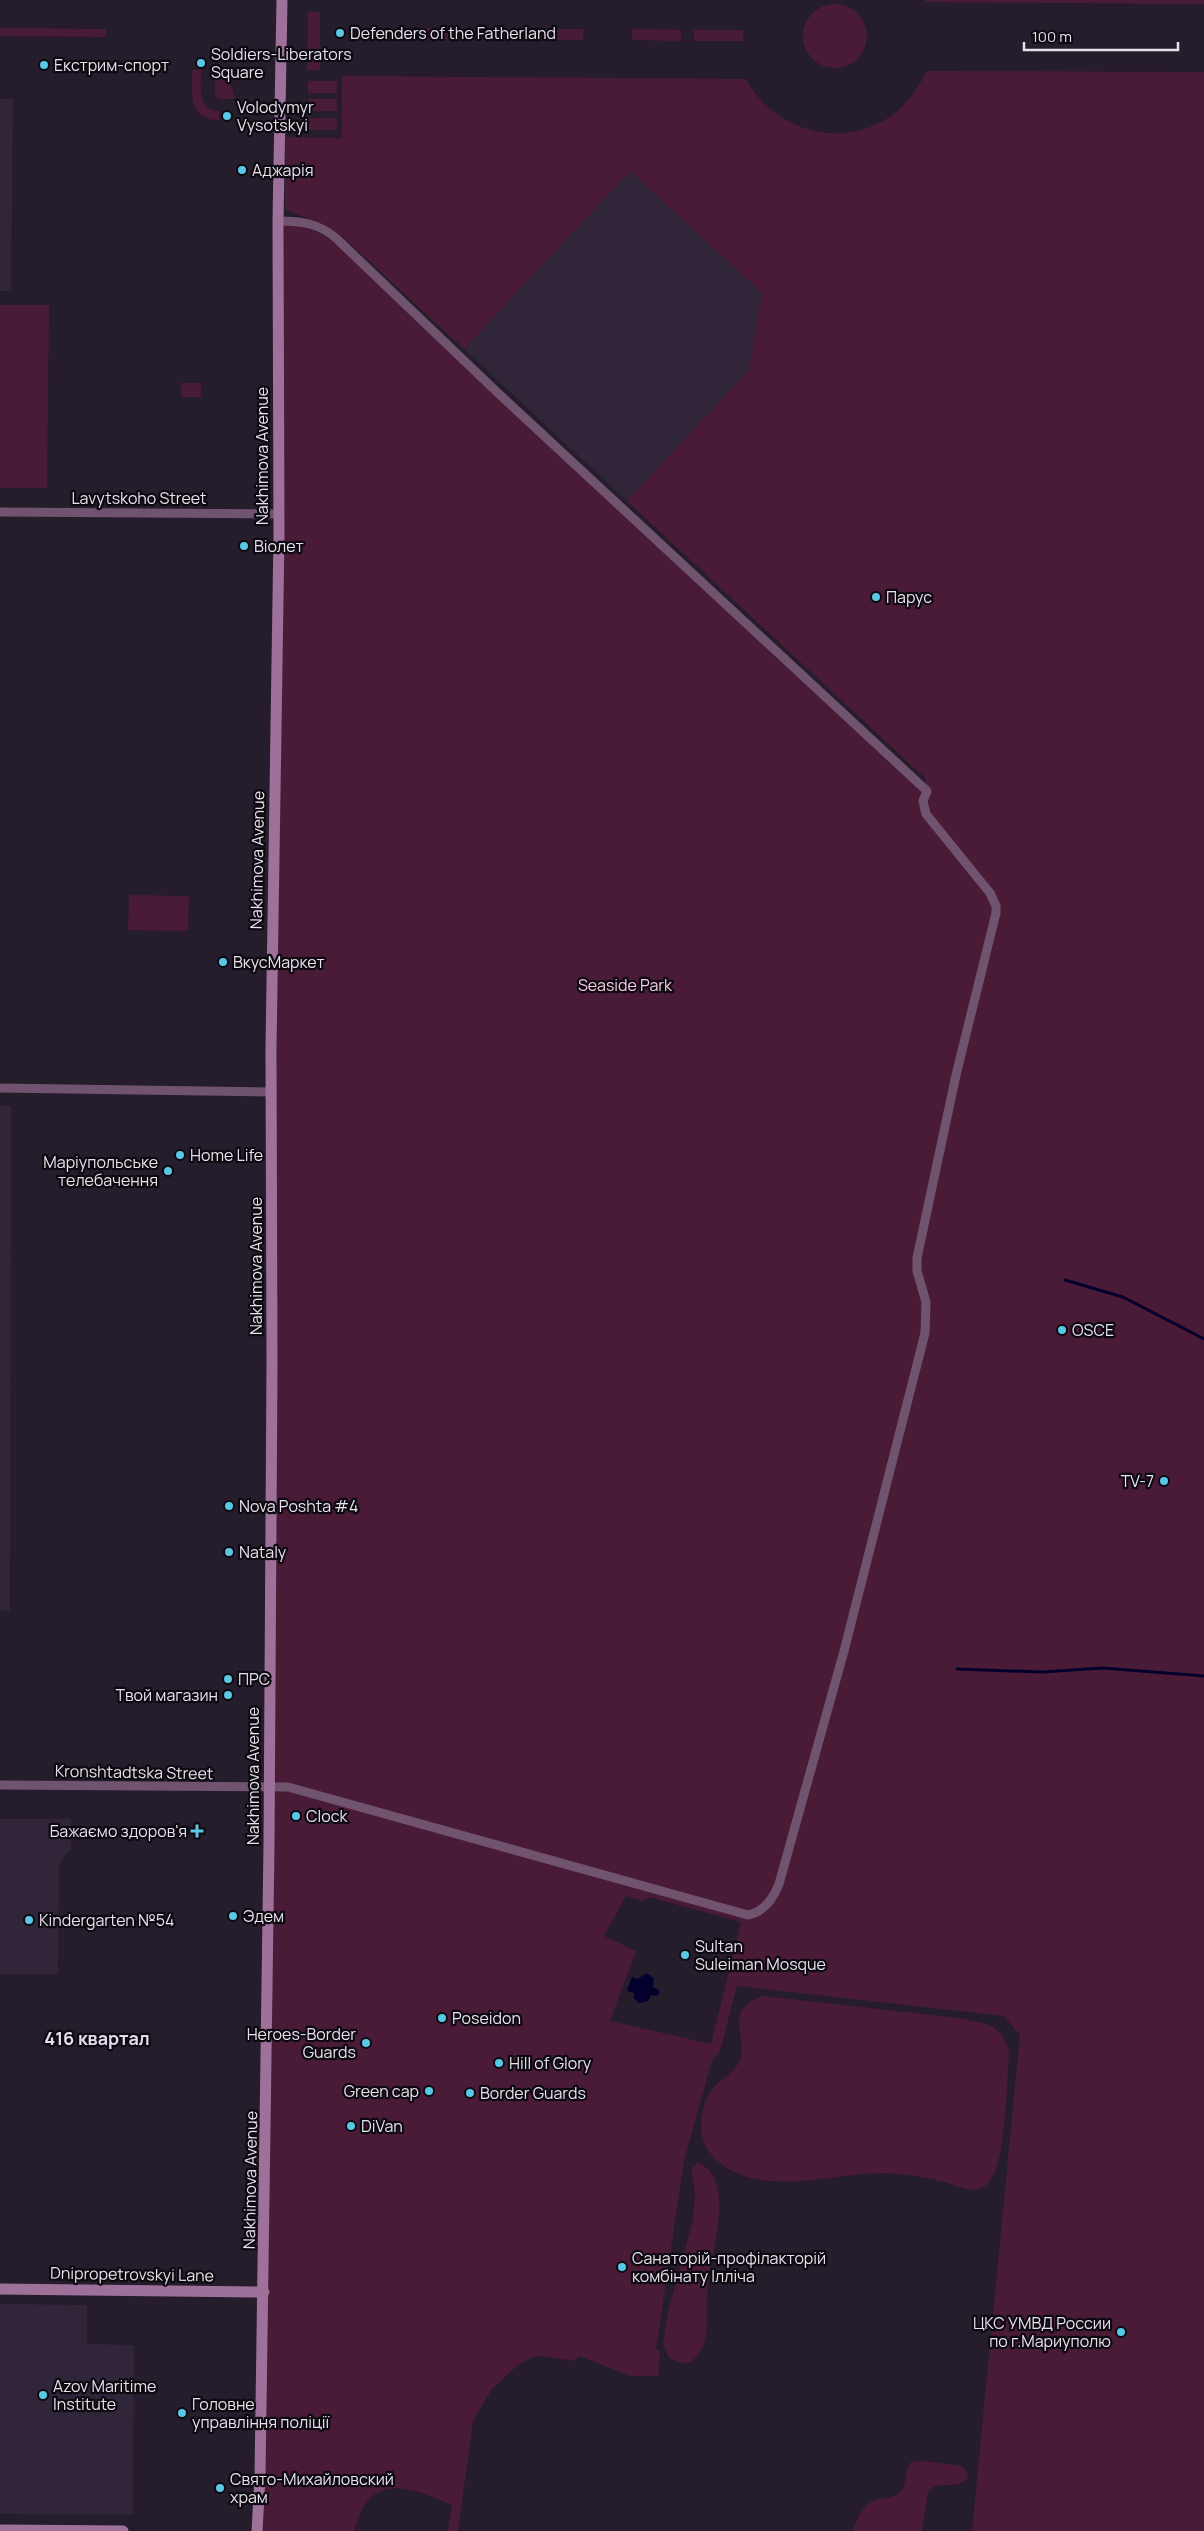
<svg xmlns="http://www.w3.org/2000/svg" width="1204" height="2531" font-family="Manrope,sans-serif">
	<rect width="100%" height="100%" fill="#251d2c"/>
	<!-- built -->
	<path fill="#302539" d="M0,99H13L11,291H0Z
		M630,171L762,293L749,370L627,501L464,349Z
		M0,1106H11L10,1611L0,1610Z
		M0,1819H71V1850L63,1857L59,1866L58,1974H0Z
		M0,2304L87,2305V2344L134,2345L133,2515L0,2514Z"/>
	<!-- green -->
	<path fill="#4a1b37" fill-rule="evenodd" d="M925,0H1204V4L926,2Z
		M803 36a32 32 0 1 1 64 0a32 32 0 1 1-64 0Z
		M308,12H320V70H307Z
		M0,28L106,29V37L0,36Z
		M383,28H413V39H383Z
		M425,28H460V39H425Z
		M489,28L531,29V40L489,39Z
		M541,29H583V40H541Z
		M632,29L681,30V41L632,40Z
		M694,30H743V41H694Z
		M192,70H201C201,86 197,111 219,111V120C188,120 192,93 192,70Z
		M926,71L1204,72V2531H972L1020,2035L1004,2016L737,1986L720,2051L712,2060L684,2161L656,2349L660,2352L658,2376H631L580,2356L574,2361L543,2356L532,2357L518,2365L492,2389L473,2421L458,2531H448L452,2505C409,2486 369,2471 354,2531H260L270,1797L284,219L320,233L338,245L923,788L926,779L627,501L749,370L762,293L630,171L464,349L344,238L325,225L285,209V137L342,138V76L746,79C787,153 893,152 926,71ZM626,1896L643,1901L649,1897L741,1922L711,2044L610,2021L636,1951L604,1936Z
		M215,76C228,78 234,86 234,99H219L215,96Z
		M308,81H337V93H308Z
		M308,99H337V111H308Z
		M308,118H337V130H308Z
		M0,305H49L47,488H0Z
		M181,383H201V397H181Z
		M129,895L189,896L188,931L128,930Z
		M763,1996L958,2018C984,2023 1002,2023 1009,2052C1007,2080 1006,2164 989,2182C985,2187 979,2190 973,2190C964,2190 952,2184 944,2182C925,2177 907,2174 888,2173C833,2172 747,2204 708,2150C696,2133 701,2100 715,2086C724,2077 736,2072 740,2059C748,2035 722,2010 763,1996Z
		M698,2163C737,2177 711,2254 708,2282C706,2303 710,2326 703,2346C699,2356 694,2361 684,2364L669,2358L663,2343L668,2312L693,2220L695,2193L691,2169Z
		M922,2461L962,2466L968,2473L967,2479C955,2490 938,2480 928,2491L922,2531H853C857,2518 864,2502 879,2499C887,2497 895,2498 901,2491C908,2482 904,2471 911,2462Z"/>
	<!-- water -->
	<path fill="#04002e" d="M646,1973L654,1978L653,1987L659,1990V1994L657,1996L651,1995L648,2001L639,2003L634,1999V1993L627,1991L632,1977L638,1979Z"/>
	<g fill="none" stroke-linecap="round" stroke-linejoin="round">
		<!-- stream -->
		<path stroke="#04002e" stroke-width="3" d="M1065,1280L1123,1297L1204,1339
			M957,1669L1042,1672L1103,1668L1204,1676"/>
		<!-- minor -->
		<path stroke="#70546f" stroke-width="9" d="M0,512L278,514
			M0,1088L272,1092
			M0,1785L288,1787L748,1915C764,1912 773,1899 779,1884L844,1651L925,1333L926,1302L917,1271V1258L956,1075L996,913V906L990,893L926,814L923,801L927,791L499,394L337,239C319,223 301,221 278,221"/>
		<!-- secondary -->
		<path stroke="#9e719b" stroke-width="11" d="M0,2289L264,2292
			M0,2530L123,2531
			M257,2531L260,2477L269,1845L272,1364L271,1049L279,535L278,221L282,0"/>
	</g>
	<!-- markers -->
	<g fill="#58c8e4" stroke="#0d0910" stroke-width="2">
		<circle cx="340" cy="33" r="5"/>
		<circle cx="201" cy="63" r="5"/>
		<circle cx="44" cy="65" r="5"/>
		<circle cx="227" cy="116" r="5"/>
		<circle cx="242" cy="170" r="5"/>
		<circle cx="244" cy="546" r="5"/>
		<circle cx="876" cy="597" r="5"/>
		<circle cx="223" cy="962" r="5"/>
		<circle cx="180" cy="1155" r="5"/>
		<circle cx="168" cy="1171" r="5"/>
		<circle cx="1062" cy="1330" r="5"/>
		<circle cx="1164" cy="1481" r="5"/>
		<circle cx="229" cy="1506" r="5"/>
		<circle cx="229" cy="1552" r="5"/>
		<circle cx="228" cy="1679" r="5"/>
		<circle cx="228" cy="1695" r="5"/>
		<circle cx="296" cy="1816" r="5"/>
		<path d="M194.5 1823.5h5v5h5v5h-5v5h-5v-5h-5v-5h5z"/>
		<circle cx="233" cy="1916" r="5"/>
		<circle cx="29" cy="1920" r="5"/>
		<circle cx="685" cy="1955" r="5"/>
		<circle cx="442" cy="2018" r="5"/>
		<circle cx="366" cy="2043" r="5"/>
		<circle cx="499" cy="2063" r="5"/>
		<circle cx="429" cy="2091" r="5"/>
		<circle cx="470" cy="2093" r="5"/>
		<circle cx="351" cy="2126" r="5"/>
		<circle cx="622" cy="2267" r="5"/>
		<circle cx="1121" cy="2332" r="5"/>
		<circle cx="43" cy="2395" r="5"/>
		<circle cx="182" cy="2413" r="5"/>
		<circle cx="220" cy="2488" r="5"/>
	</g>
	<g text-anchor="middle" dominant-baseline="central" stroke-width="4.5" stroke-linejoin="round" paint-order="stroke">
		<!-- poi labels -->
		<g font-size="16" fill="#e7e1eb" stroke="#0d0910" text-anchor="start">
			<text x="350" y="33">Defenders of the Fatherland</text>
			<text x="211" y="54">Soldiers-Liberators<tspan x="211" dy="18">Square</tspan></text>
			<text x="54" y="65">Екстрим-спорт</text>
			<text x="237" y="107">Volodymyr<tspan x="237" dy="18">Vysotskyi</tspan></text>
			<text x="252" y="170">Аджарія</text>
			<text x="254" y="546">Віолет</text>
			<text x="886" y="597">Парус</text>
			<text x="233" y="962">ВкусМаркет</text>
			<text x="190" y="1155">Home Life</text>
			<text x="158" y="1162" text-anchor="end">Маріупольське<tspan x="158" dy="18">телебачення</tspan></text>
			<text x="1072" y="1330">OSCE</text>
			<text x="1154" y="1481" text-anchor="end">TV-7</text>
			<text x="239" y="1506">Nova Poshta #4</text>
			<text x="239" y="1552">Nataly</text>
			<text x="238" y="1679">ПРС</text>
			<text x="218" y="1695" text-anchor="end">Твой магазин</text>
			<text x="306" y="1816">Clock</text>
			<text x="187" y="1831" text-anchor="end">Бажаємо здоров'я</text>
			<text x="243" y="1916">Эдем</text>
			<text x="39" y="1920">Kindergarten №54</text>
			<text x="695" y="1946">Sultan<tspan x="695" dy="18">Suleiman Mosque</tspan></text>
			<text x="452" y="2018">Poseidon</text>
			<text x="356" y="2034" text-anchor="end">Heroes-Border<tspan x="356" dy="18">Guards</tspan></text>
			<text x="509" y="2063">Hill of Glory</text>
			<text x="419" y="2091" text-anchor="end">Green cap</text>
			<text x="480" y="2093">Border Guards</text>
			<text x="361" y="2126">DiVan</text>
			<text x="632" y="2258">Санаторій-профілакторій<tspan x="632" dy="18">комбінату Ілліча</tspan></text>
			<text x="1111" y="2323" text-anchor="end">ЦКС УМВД России<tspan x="1111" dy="18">по г.Мариуполю</tspan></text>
			<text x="53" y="2386">Azov Maritime<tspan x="53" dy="18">Institute</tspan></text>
			<text x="192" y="2404">Головне<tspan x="192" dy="18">управління поліції</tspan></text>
			<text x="230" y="2479">Свято-Михайловский<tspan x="230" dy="18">храм</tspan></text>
		</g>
		<!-- street labels -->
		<g font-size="16" fill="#e7e1eb" stroke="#0d0910">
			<text transform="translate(262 456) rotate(-90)">Nakhimova Avenue</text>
			<text x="139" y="498">Lavytskoho Street</text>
			<text transform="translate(257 860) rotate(-89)">Nakhimova Avenue</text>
			<text transform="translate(256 1266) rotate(-90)">Nakhimova Avenue</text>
			<text transform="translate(134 1772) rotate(1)">Kronshtadtska Street</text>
			<text transform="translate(253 1776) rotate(-90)">Nakhimova Avenue</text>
			<text transform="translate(250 2180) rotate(-89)">Nakhimova Avenue</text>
			<text transform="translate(132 2274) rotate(1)">Dnipropetrovskyi Lane</text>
		</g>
		<!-- park labels -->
		<g font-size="16" fill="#f9cbe2" stroke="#0d0910">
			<text x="625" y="985">Seaside Park</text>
		</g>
		<!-- neighbourhood labels -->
		<g font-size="18" font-weight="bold" fill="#e5daef" stroke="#0d0910">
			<text x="97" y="2038">416 квартал</text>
		</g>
	</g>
	<!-- scale -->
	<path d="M1024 42v8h154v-8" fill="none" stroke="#e7e1eb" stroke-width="2.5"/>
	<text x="1032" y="42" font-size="15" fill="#e7e1eb" stroke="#0d0910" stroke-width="4" paint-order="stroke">100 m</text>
</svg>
